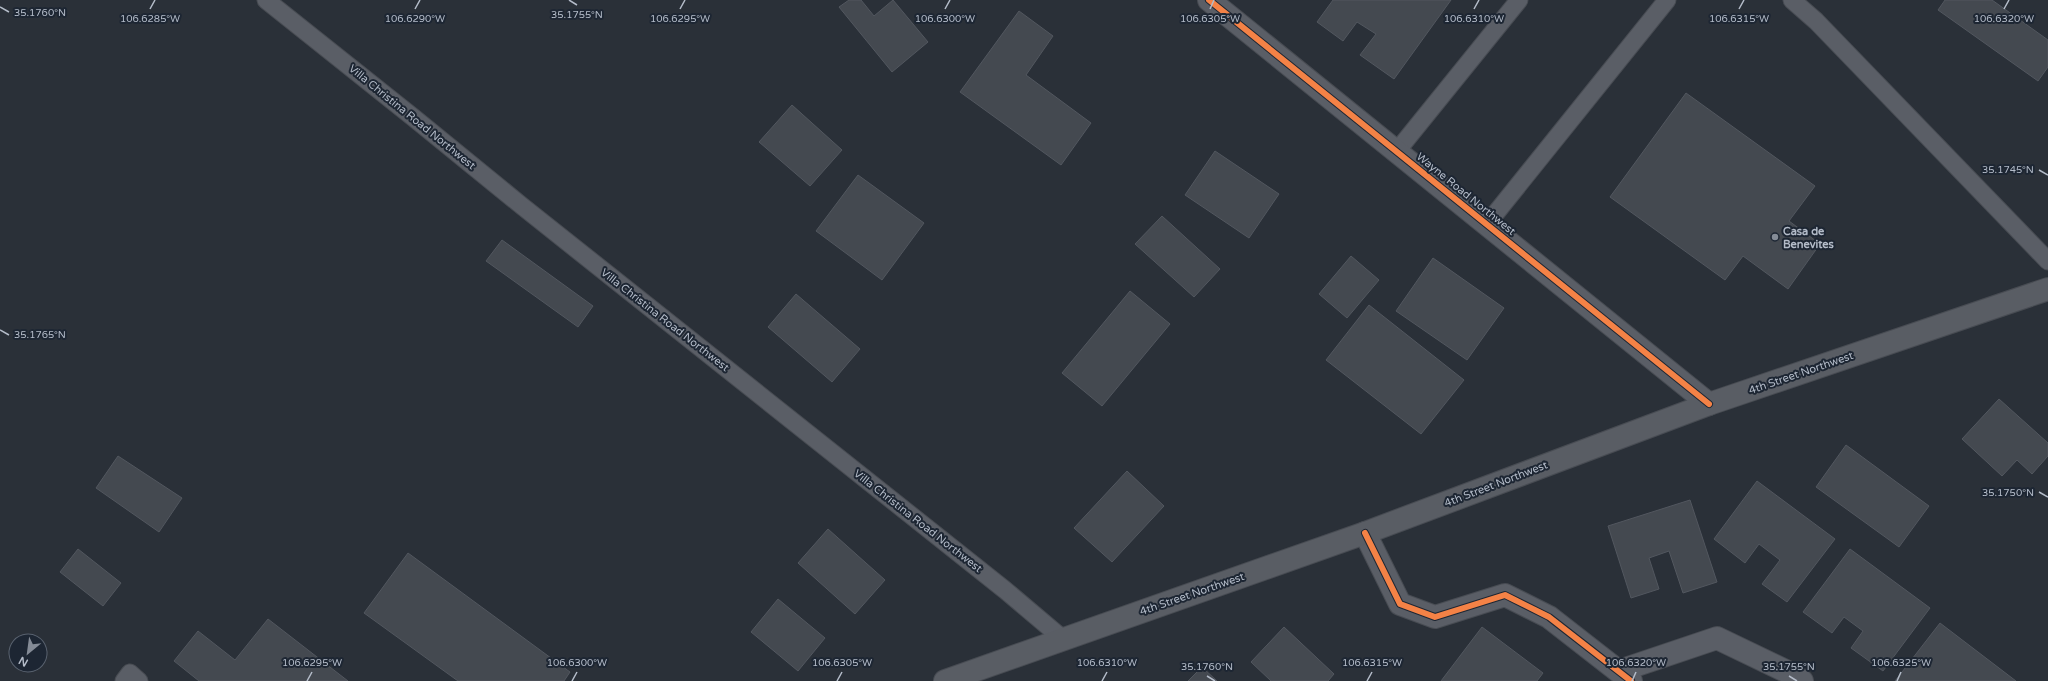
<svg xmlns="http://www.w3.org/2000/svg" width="2048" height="681" font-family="'Varela Round',sans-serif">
	<rect width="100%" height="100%" fill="#2a3038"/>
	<!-- building -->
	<path fill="#444950" stroke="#52575f" d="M849,0H861L874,16L893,0L928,42L892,72L839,7Z
		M1333,0H1451L1394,79L1360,55L1376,34L1357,22L1343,41L1317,22Z
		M1945,0H1992L2048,40V67L2038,81L1938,10Z
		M1019,11L1053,36L1026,75L1091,123L1061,165L960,92Z
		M1686,93L1815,186L1789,221L1820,244L1788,289L1743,256L1725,280L1610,197Z
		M792,105L842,150L810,186L759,142Z
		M1215,151L1279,194L1249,238L1185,195Z
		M858,175L924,223L882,280L816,231Z
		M1162,216L1220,269L1194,297L1135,244Z
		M502,240L593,306L578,327L486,261Z
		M1351,256L1379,280L1347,318L1319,294Z
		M1433,258L1504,308L1467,360L1396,311Z
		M1130,291L1170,324L1102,406L1062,373Z
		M796,294L860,349L832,382L768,327Z
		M1369,305L1464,380L1421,434L1326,360Z
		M1999,399L2048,443V456L2032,474L2017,460L2002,476L1962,439Z
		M1846,445L1929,506L1899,547L1816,487Z
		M118,456L182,498L159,532L96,488Z
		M1127,471L1164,506L1112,562L1074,528Z
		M1757,481L1835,539L1787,602L1762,584L1780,560L1759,544L1745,563L1714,539Z
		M1690,500L1717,582L1683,593L1669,551L1649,558L1659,589L1631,598L1608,526Z
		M828,529L885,580L855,614L798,563Z
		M78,549L121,583L103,606L60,572Z
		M1850,549L1930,608L1883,671L1851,648L1863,631L1844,617L1832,633L1803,612Z
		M408,553L570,672L564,681H458L364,613Z
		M778,599L825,638L798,671L751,632Z
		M268,619L348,681H199L174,661L198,631L235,660Z
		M1940,623L2016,681H1895Z
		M1284,627L1334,674L1328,681H1271L1251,662Z
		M1482,627L1543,673L1537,681H1441Z
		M1202,667L1217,681H1188Z"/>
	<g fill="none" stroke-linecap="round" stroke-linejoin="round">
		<!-- lane casing -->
		<g stroke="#484c53" stroke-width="19">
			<path id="lane" d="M266,0L414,118L522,206L1005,590L1063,639
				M1792,0L1816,21L2048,261
				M1397,151L1519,0
				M1487,224L1667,0
				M124,681L130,673L139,681"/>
		</g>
		<!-- street casing -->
		<g stroke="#484c53" stroke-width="24">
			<path id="street" d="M1209,0L1709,404
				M1365,533L1400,604L1435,617L1505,595L1549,617L1631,681
				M1619,671L1717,638L1794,675L1802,681"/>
		</g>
		<!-- secondary casing -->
		<g stroke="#484c53" stroke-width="24">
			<path id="secondary" d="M945,681L1365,533L1709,404L2048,289"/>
		</g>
		<!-- lane -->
		<use href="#lane" stroke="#5a5e66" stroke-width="17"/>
		<!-- street -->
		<use href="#street" stroke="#5a5e66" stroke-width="22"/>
		<!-- secondary -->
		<use href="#secondary" stroke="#595d64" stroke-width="22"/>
		<!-- cycleway casing -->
		<g stroke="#1d2633" stroke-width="8">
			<path id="cycleway" d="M1209,0L1709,404
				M1365,533L1400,604L1435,617L1505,595L1549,617L1631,681"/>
		</g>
		<!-- cycleway -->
		<use href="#cycleway" stroke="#f48246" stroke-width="6"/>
	</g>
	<!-- ticks -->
	<path fill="none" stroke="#b4bcc9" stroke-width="1.5" d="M569,0L577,5M0,7L9,12M150,9L155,0M415,9L420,0M680,9L685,0M945,9L950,0M1210,9L1214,0M1474,9L1479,0M1739,9L1744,0M2004,9L2009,0M2039,170L2048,175M0,330L9,335M2039,492L2048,497M1207,676L1215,681M1789,676L1797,681M307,681L312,672M572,681L577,672M837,681L842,672M1102,681L1107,672M1367,681L1372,672M1632,681L1636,672M1897,681L1901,672"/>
	<!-- markers -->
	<circle fill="#848b96" stroke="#1d2633" stroke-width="1.5" cx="1775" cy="237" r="4"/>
	<g text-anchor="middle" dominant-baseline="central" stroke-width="4" stroke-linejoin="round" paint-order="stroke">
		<!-- street labels -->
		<g font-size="11" fill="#b4bcc9" stroke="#1d2633">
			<text transform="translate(412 117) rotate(39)">Villa Christina Road Northwest</text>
			<text transform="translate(1466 194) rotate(39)">Wayne Road Northwest</text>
			<text transform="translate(665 320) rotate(38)">Villa Christina Road Northwest</text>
			<text transform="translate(1801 373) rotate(-19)">4th Street Northwest</text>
			<text transform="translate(1496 484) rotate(-21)">4th Street Northwest</text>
			<text transform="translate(918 521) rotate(38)">Villa Christina Road Northwest</text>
			<text transform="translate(1192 594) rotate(-19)">4th Street Northwest</text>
		</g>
		<!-- poi labels -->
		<g font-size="11" font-weight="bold" fill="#b4bcc9" stroke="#1d2633" text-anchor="start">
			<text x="1783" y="231">Casa de<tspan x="1783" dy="13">Benevites</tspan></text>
		</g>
	</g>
	<g font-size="10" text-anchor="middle" fill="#b4bcc9" stroke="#1d2633" stroke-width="4" stroke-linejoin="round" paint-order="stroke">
		<text x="40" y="16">35.1760°N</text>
		<text x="577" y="18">35.1755°N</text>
		<text x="150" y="22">106.6285°W</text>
		<text x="415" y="22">106.6290°W</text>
		<text x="680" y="22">106.6295°W</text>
		<text x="945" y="22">106.6300°W</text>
		<text x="1210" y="22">106.6305°W</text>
		<text x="1474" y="22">106.6310°W</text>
		<text x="1739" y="22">106.6315°W</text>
		<text x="2004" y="22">106.6320°W</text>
		<text x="2008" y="173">35.1745°N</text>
		<text x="40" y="338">35.1765°N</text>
		<text x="2008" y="496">35.1750°N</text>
		<text x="312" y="666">106.6295°W</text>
		<text x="577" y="666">106.6300°W</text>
		<text x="842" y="666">106.6305°W</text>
		<text x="1107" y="666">106.6310°W</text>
		<text x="1372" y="666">106.6315°W</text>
		<text x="1636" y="666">106.6320°W</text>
		<text x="1901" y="666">106.6325°W</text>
		<text x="1207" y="670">35.1760°N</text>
		<text x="1789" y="670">35.1755°N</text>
	</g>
	<!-- north arrow -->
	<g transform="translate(28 653) rotate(209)"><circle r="19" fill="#1d2633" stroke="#59626f"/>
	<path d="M0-3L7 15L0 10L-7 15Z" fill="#848b96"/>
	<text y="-6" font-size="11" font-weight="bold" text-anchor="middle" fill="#b4bcc9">N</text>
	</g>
</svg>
